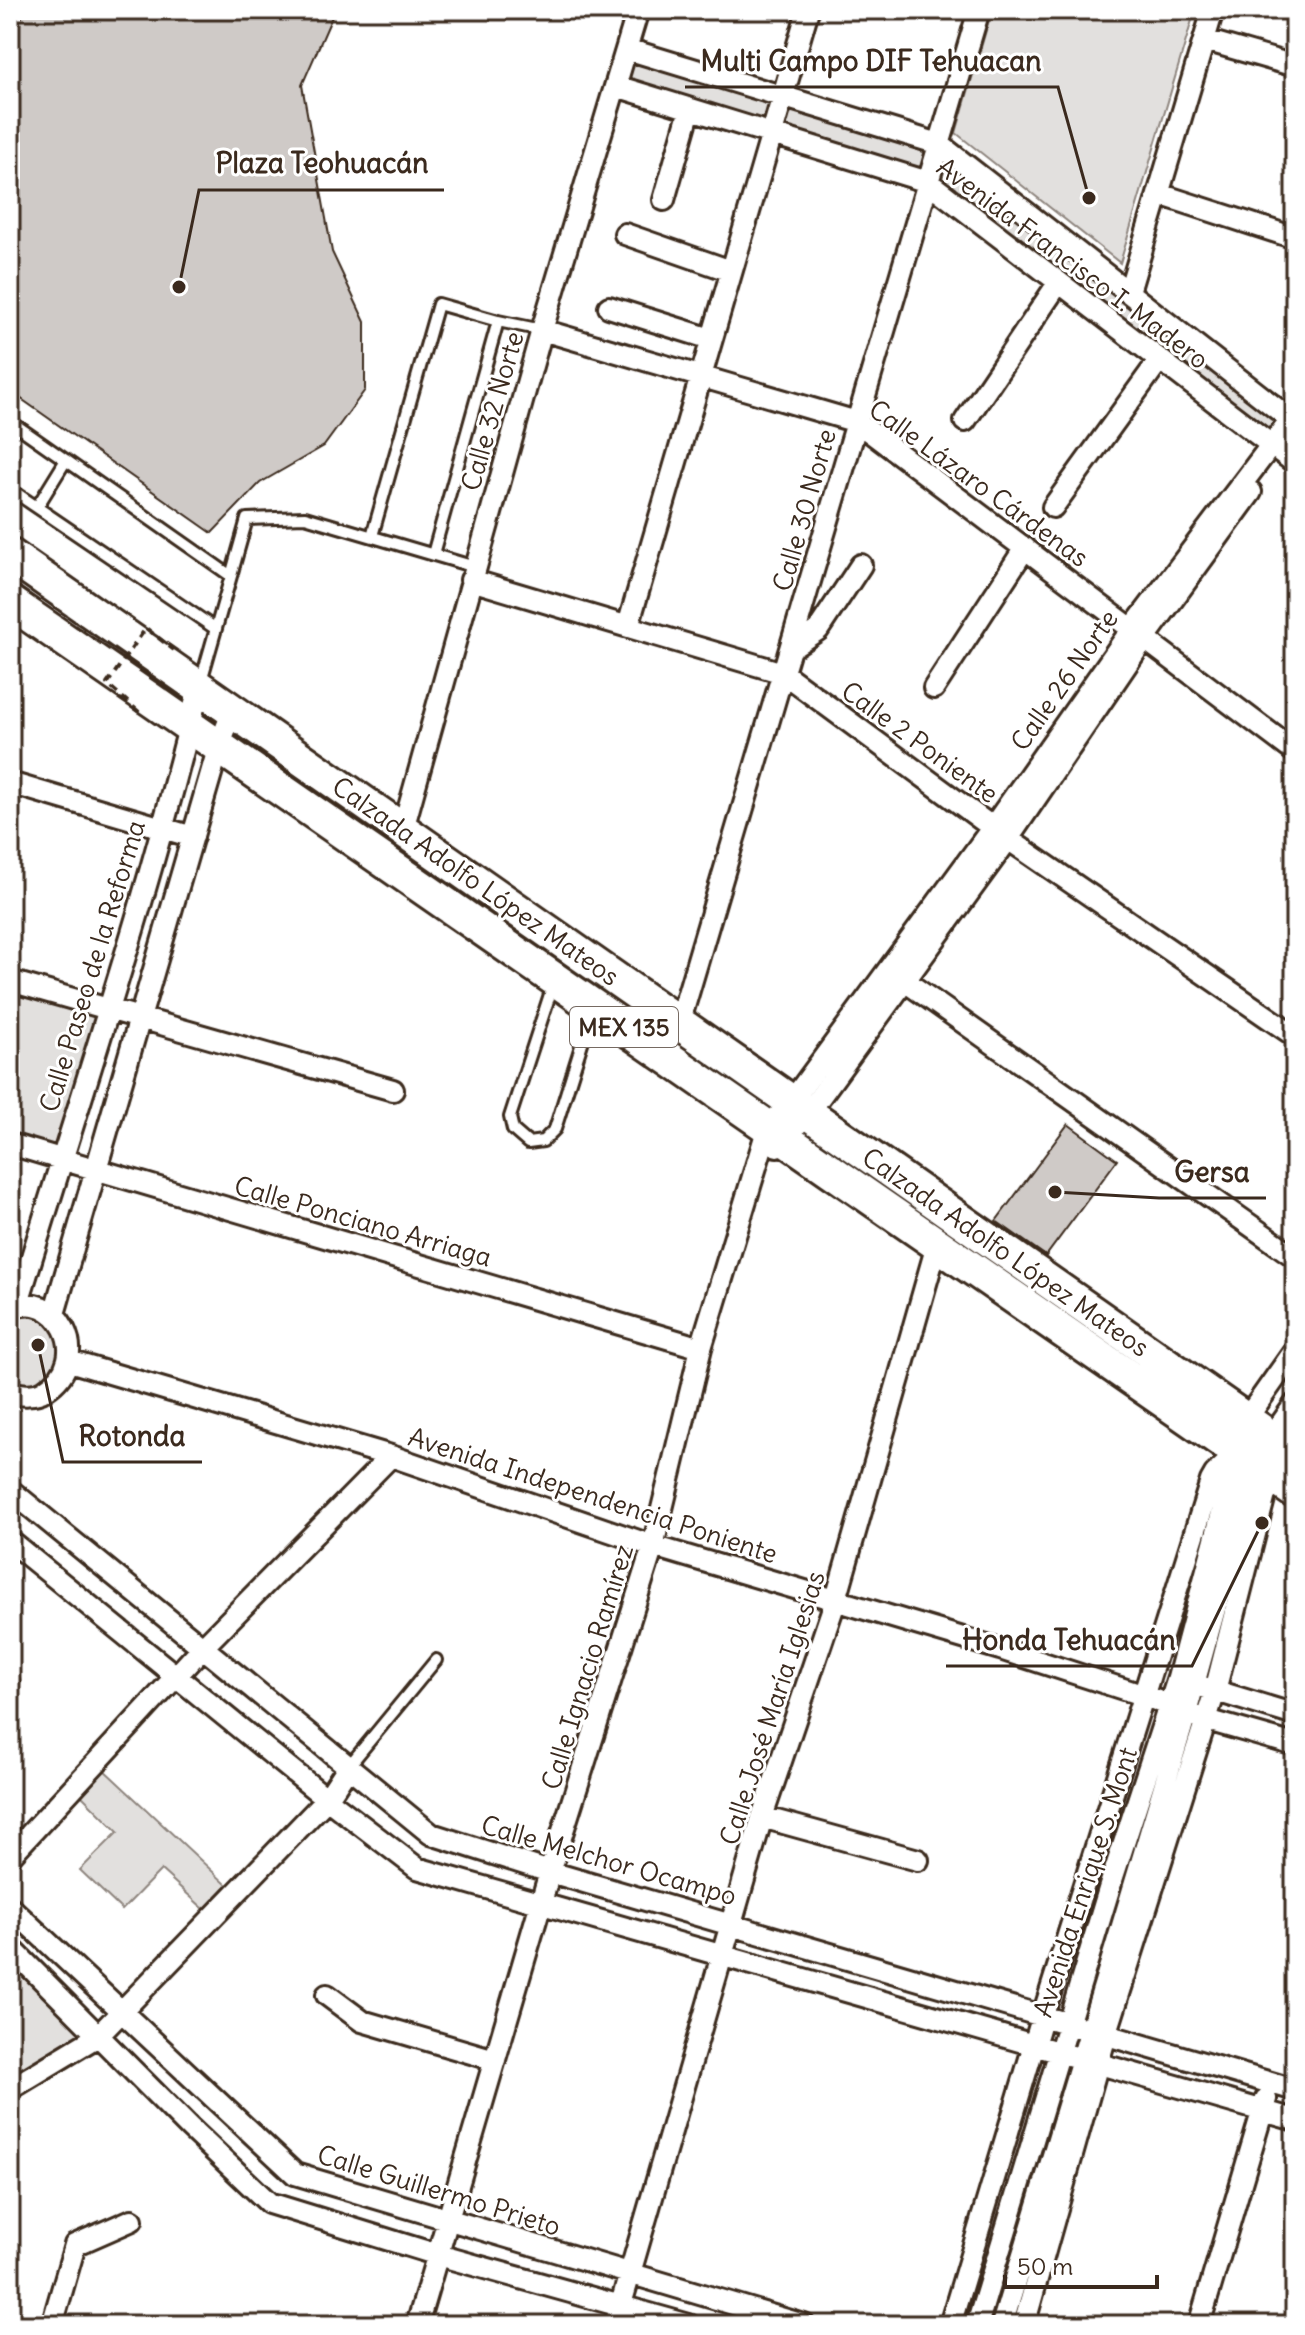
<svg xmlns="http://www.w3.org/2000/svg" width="1305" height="2335" font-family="Delius,sans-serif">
	<rect width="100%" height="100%" fill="#fff"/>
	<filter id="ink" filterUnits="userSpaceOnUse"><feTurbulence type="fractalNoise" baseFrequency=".0125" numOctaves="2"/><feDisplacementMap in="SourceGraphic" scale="16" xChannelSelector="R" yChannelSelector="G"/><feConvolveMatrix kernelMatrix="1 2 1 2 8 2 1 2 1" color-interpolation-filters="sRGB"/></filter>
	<g filter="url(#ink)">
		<!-- green -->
		<path fill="#e2e0de" stroke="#8e857e" stroke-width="2" d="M992,10H1195L1120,263L956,133Z
			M627,49L939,144L1295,427V457L928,182L616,86Z
			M10,981L108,1010L61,1159L10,1144Z
			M38,1310L67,1339L48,1388L10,1389V1311Z
			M102,1768L227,1885L204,1909L161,1870L122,1910L80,1870L118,1832L78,1792Z
			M10,1947L98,2036L10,2089Z"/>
		<!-- building -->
		<path fill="#cfcac7" stroke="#3b2a1e" stroke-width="2" d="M24,10H335L302,85L332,252L365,322V390L324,446L260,483L212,533L10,391V51Z
			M1068,1124L1117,1160L1046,1256L996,1221Z"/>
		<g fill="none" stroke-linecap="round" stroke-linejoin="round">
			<!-- service casing -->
			<g stroke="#3b2a1e" stroke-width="16">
				<path id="service" d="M498,321L542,330
					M10,421L231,576L201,681
					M10,489L216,629
					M37,507L66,460
					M372,536L438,304L498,321L433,554
					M231,576L247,519L305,517L475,567
					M553,985L510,1117L513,1130L528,1143L543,1141L555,1129L592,1011
					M10,1672L13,1681L10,1688
					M348,1767L436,1660"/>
			</g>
			<!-- minor casing -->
			<g stroke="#3b2a1e" stroke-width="26">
				<path id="minor" d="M1205,40L1295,66
					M627,49L939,144L1295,423
					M616,86L928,182L1295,463
					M1159,194L1295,238
					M664,200L690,109
					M625,234L731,271
					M1129,292L1213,10
					M609,307L711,339
					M542,330L857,422L1295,752
					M965,421L1059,282
					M1053,507L1160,359
					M471,580L783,673L1008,839L1295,1036
					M628,626L808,10
					M791,648L818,630L861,565
					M934,688L1025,548
					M10,783L193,837
					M403,829L542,330L638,10
					M895,974L1295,1257
					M10,981L393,1090
					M679,1024L979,10
					M10,1144L701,1348
					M777,1146L809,1112L1008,839L1144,639L1251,492
					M17,1306C79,1100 149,896 199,687
					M10,1309C55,1286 97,1357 45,1390C36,1396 20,1396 10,1391
					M54,1314L219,746L233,710
					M69,1361L391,1456L653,1546L1000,1649L1145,1696L1207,1720L1295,1745
					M1245,1421L1295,1350
					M1271,1438L1295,1404
					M10,1490L431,1834L550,1872L1295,2090
					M10,1541L327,1799L417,1868L1295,2120
					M1203,1687L1295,1715
					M762,1817L918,1860
					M10,1856L203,1647L391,1456
					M10,1907L295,2174L804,2325
					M10,1947L190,2128L269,2203L438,2255L689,2325
					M327,1995L362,2021L495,2060
					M10,2089L98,2036L327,1799L348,1767
					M10,2321L22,2325
					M52,2325L75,2245L132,2220
					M417,2325L550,1872L653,1546L701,1348L768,1127L792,1101L993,827L1132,629L1291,419
					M615,2325L762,1817L836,1599L937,1245
					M950,2325L1043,2015L1211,1481L1215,1474L1238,1453
					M977,2325L1110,1886L1178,1678L1238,1453
					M1002,2325L1186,1713L1255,1464
					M1024,2325L1106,2035L1215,1691L1270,1475
					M1199,2325L1266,2099"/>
			</g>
			<!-- primary casing -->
			<g stroke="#3b2a1e" stroke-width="38">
				<path id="primary" d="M10,555L1295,1454
					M10,602L1295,1492"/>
			</g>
			<!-- service -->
			<use href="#service" stroke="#fff" stroke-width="10"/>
			<!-- minor -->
			<use href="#minor" stroke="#fff" stroke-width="20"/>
			<!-- primary -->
			<use href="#primary" stroke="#fff" stroke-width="32"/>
			<!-- path-bridge -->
			<path stroke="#3b2a1e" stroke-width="4" stroke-dasharray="8 6" stroke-linecap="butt" d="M139,712L107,684L146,628L174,650"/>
		</g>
	</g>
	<g text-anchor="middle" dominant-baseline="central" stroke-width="6" stroke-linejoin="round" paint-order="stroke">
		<!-- shield labels -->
		<rect fill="#fff" stroke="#766a62" stroke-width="2" x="570" y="1007" width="108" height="40" rx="6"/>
		<g font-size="24" font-weight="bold" fill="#3b2a1e">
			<text x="624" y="1027">MEX 135</text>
		</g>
		<!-- street labels -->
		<g font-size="26" fill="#3b2a1e" stroke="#fff">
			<text transform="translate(1073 263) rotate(37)">Avenida Francisco I. Madero</text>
			<text transform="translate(492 411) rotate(-74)">Calle 32 Norte</text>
			<text transform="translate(979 483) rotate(36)">Calle Lázaro Cárdenas</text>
			<text transform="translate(804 510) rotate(-74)">Calle 30 Norte</text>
			<text transform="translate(1064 680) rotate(-55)">Calle 26 Norte</text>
			<text transform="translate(920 742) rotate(36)">Calle 2 Poniente</text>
			<text transform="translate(476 881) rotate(35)">Calzada Adolfo López Mateos</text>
			<text transform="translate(92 966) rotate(-73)">Calle Paseo de la Reforma</text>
			<text transform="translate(363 1221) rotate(16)">Calle Ponciano Arriaga</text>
			<text transform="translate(1006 1252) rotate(35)">Calzada Adolfo López Mateos</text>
			<text transform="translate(593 1495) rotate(18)">Avenida Independencia Poniente</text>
			<text transform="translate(587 1667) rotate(-73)">Calle Ignacio Ramírez</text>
			<text transform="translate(772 1708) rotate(-72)">Calle José María Iglesias</text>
			<text transform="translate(609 1860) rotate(16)">Calle Melchor Ocampo</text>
			<text transform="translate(1085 1882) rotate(-72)">Avenida Enrique S. Mont</text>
			<text transform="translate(439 2190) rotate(17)">Calle Guillermo Prieto</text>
		</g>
	</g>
	<!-- callouts -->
	<path fill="none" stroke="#3b2a1e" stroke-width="3" d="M1089 198L1058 87H685M179 287L199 190H444M1055 1192L1159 1198H1266M38 1345L63 1462H202M1262 1523L1192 1666H946"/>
	<g fill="#3b2a1e" stroke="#fff" stroke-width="3">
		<circle cx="1089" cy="198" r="8"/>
		<circle cx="179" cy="287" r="8"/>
		<circle cx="1055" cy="1192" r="8"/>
		<circle cx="38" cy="1345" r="8"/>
		<circle cx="1262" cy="1523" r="8"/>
	</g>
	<g font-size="28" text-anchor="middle" font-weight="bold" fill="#3b2a1e" stroke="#fff" stroke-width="6" stroke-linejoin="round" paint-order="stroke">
		<text x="871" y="71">Multi Campo DIF Tehuacan</text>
		<text x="322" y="173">Plaza Teohuacán</text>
		<text x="1212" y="1182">Gersa</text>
		<text x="132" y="1446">Rotonda</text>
		<text x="1069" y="1650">Honda Tehuacán</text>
	</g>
	<!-- margin -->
	<rect width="1305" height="2335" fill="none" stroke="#fff" stroke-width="40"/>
	<rect x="20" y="20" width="1265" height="2295" fill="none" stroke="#3b2a1e" stroke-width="3" filter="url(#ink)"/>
	<!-- scale -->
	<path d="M1005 2275v12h152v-12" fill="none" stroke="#3b2a1e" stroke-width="4"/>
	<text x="1017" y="2275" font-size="24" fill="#3b2a1e" stroke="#ffffff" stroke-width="6" paint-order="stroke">50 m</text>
</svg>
